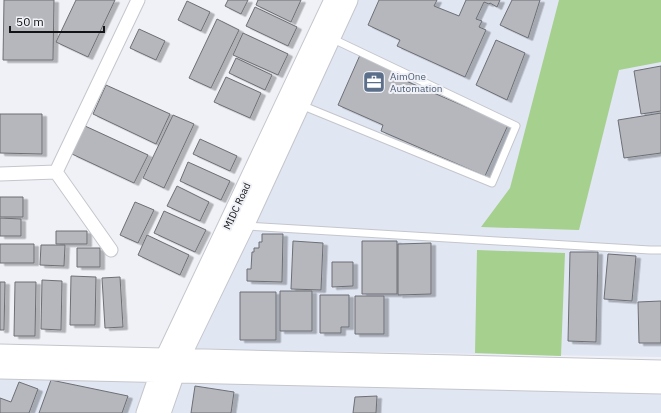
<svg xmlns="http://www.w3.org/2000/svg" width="661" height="413" font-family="'IBM Plex Sans',sans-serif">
	<defs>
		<filter id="shadow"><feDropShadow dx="4.5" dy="2.5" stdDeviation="0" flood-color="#0004"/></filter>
	</defs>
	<rect width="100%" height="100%" fill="#eff1f7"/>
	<!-- built -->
	<path fill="#e1e6f3" d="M357,0H661V357L191,349Z
		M0,374L661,383V413H0Z"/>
	<!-- green -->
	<path fill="#a5d08d" d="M559,0H661V62L619,70L579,230L481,227L510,188Z
		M477,250L565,253L561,356L475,353Z"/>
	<!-- building -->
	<path fill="#b5b7bd" stroke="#6d6f74" filter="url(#shadow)" d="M4,0H54L53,60H3Z
		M76,0H115L88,57L56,42Z
		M228,0H248L241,14L225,6Z
		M258,0H301L291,22L256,5Z
		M379,0H437L434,6L459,16L466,0H500L497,7L490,3L489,4L484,2L476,19L482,21L479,27L486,30L465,77L397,46L400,40L368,25Z
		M512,0H540L528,38L500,25Z
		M187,1L210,12L201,31L178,20Z
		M255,7L297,27L288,46L246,26Z
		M217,19L239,30L211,88L189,78Z
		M139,29L165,41L156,60L130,48Z
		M243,33L288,54L278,75L233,55Z
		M496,40L525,53L507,100L476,85Z
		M360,55L408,76L406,81L508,125L485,176L381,131L383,125L338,105Z
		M236,58L272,75L265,90L229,73Z
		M661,66V111L641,114L634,71Z
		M226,77L261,93L250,118L214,102Z
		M106,85L170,114L156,144L93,114Z
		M661,113V153L624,158L618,120Z
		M0,114H42V154L0,153Z
		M173,115L194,124L164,188L143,178Z
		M85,126L148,155L134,183L72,154Z
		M200,139L237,156L230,171L193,154Z
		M188,162L230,181L221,200L180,181Z
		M177,186L209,202L200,221L167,206Z
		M0,197H23V217H0Z
		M135,202L154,210L138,243L120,235Z
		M164,211L206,230L195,252L154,233Z
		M0,218L21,219V236H0Z
		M56,231H87V244H56Z
		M262,234H283L282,282L247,281V269H251L252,252H254V248H259V242H262Z
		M147,235L189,255L180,275L138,255Z
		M293,241L323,243L321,290L291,289Z
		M362,241H397V294H362Z
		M431,243V294L398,295V244Z
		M0,244H34V263H0Z
		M41,245H65L64,266L40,265Z
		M77,248H100V267H77Z
		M570,252H598L596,342L568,341Z
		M608,254L636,256L632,301L604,299Z
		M332,262H353V286L332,287Z
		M71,276L96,277L95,325H70Z
		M120,277L123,327L105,328L102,278Z
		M42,280L62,281L61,330L41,329Z
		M0,282H5L4,330H0Z
		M15,282H36L35,336H14Z
		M280,291H312V331H280Z
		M240,292H276V340H240Z
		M320,295H349V327H341V333H320Z
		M355,296H384V334H355Z
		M661,301V343H639L638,302Z
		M51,380L128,396L122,413H39Z
		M19,382L38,389L29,413H0V398L11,402Z
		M195,386L234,392L231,413H191Z
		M377,396L376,413H353L355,397Z"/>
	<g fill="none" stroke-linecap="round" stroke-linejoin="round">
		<!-- lane casing -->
		<g stroke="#c4c6cc" stroke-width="9">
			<path id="lane" d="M301,105L492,183L516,126L331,38
				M246,226L650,250H661"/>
		</g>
		<!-- street casing -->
		<g stroke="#c4c6cc" stroke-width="15">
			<path id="street" d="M56,172L138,0
				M56,172L111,250
				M0,174L56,172"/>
		</g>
		<!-- secondary casing -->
		<g stroke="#c4c6cc" stroke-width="21">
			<path id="secondary" d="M0,354L661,370
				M0,369L661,384
				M146,413L165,358L229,223L334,0
				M161,413L180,358L244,226L348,0"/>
		</g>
		<!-- lane -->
		<use href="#lane" stroke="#fff" stroke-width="7"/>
		<!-- street -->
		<use href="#street" stroke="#fff" stroke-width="13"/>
		<!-- secondary -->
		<use href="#secondary" stroke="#fff" stroke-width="19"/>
	</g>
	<!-- icons -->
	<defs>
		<g id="office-square" transform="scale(1.15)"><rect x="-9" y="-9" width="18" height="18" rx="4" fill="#5c6f8a" stroke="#eff1f7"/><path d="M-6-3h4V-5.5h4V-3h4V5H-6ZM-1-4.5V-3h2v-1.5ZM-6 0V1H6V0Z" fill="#fff"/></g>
	</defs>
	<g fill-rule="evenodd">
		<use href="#office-square" x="374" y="82"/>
	</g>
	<g text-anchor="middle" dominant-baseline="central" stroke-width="4" stroke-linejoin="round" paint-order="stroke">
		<!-- service labels -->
		<g font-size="10" fill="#4e5e75" stroke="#eff1f7" text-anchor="start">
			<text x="390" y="76">AimOne<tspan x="390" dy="12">Automation</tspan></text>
		</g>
		<!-- street labels -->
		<g font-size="10" fill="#121315" stroke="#eff1f7">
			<text transform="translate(237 206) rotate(-65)">MIDC Road</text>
		</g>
	</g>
	<!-- scale -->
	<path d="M10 26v6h94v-6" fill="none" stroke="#121315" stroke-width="2"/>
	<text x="16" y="26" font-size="12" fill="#121315" stroke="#eff1f7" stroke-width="3" paint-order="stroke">50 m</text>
</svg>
